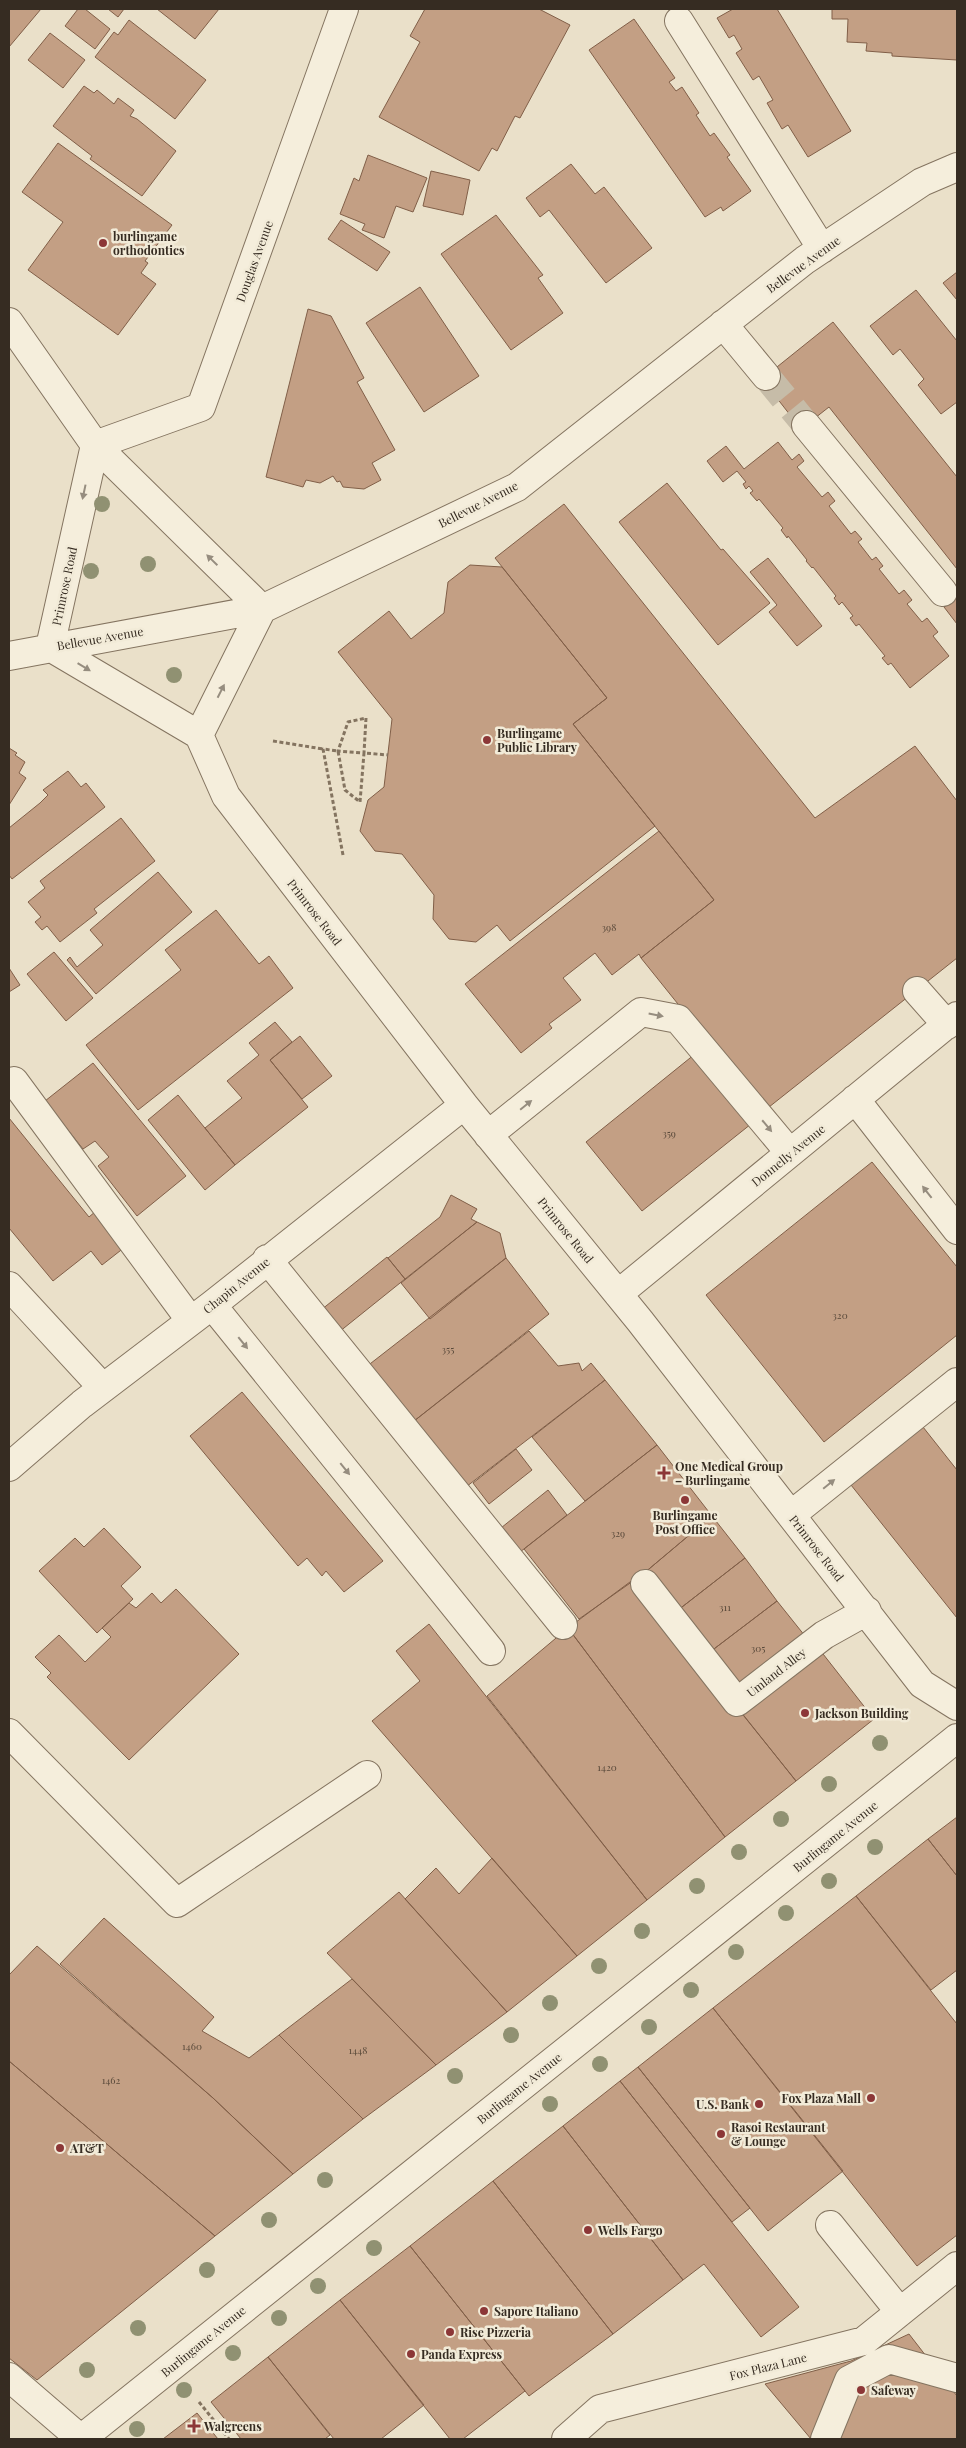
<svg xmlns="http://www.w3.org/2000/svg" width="966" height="2448" font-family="'Playfair Display',serif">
	<rect width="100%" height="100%" fill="#eae0c9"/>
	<!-- building -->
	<path fill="#c39f84" stroke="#815f48" d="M9,9H41L9,47Z
		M78,9H85L110,29L95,49L65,26Z
		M108,9H124L118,17Z
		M157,9H219L195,39Z
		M425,9H539L570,25L520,118L515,116L497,151L492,148L479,171L379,117L420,42L410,36Z
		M733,9H777L851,131L808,157L788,125L782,129L767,103L773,100L759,76L753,80L736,53L742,49L734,35L729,38L717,18Z
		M832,9H957V60L892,56V53L866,51L867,43L847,42L848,19H832Z
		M634,19L675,78L669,82L676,91L682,87L699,113L696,115L710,136L714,133L730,155L727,157L751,191L723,211L721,207L705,217L589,50Z
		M129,20L206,80L175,119L95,57L114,32L118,35Z
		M50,33L85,60L63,88L28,60Z
		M84,86L94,93L97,90L114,104L118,98L134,110L130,116L137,119L176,151L142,196L90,159L92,156L53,126Z
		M58,143L172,225L145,261L148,263L141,273L156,284L118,335L28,270L63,222L22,192Z
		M368,155L427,178L413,212L396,206L384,238L362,230L365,224L340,214L354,178L359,181Z
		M571,164L595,194L604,187L652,248L606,283L549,210L540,217L526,198Z
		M431,171L470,180L463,215L423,206Z
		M496,215L543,275L538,278L563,313L511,350L441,254Z
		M341,220L390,252L377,271L328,239Z
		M957,272V300L943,283Z
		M420,287L479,376L424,412L366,323Z
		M916,290L957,341V402L941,414L918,385L924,379L900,349L893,355L870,326Z
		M308,309L331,316L364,378L357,382L395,450L372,463L381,480L364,489L343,487L340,481L337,482L333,476L320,483L306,480L303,487L266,477Z
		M833,322L957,477V569L829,407L801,429L762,379Z
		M778,442L792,460L799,454L804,461L797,467L822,497L828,492L835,501L829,506L851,534L855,531L862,539L858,542L872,560L876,557L883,566L879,569L899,594L904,590L912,600L907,604L922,622L927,618L938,632L933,636L949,656L910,688L891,663L888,665L882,658L885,656L859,624L856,626L850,618L853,616L842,602L839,605L834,598L836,596L813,567L812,568L806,561L807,560L788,536L787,538L781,530L783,528L759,499L757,501L750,493L753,491L749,486L746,489L743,484L746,482L737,471L723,482L707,461L726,446L744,469Z
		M667,483L721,550L723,549L770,603L718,645L619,522Z
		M564,504L815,818L915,746L957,801V958L764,1111L641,958L714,900L573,724L607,698L495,558Z
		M768,558L822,626L797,646L769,612L777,605L750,572Z
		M470,565L502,567L607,698L573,724L655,826L510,941L497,925L476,942L449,939L433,919L434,895L402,854L375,851L360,831L368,800L384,787L392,719L338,652L389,611L411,639L444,613L448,582Z
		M957,597V624L944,607Z
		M9,748L17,753L15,755L25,762L19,773L26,778L9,805Z
		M68,771L81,787L86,783L105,807L12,879L9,875V828L40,803L48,795L43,790Z
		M121,818L155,861L94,909L97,913L60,942L47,926L42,930L35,922L41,917L28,902L45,888L40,881Z
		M659,831L714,900L641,958L639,954L612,975L595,953L563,978L581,1000L549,1024L552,1028L521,1053L465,984Z
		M158,872L192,912L96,994L67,960L70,957L77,967L103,945L90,930Z
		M216,910L259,964L269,956L293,988L138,1110L86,1045L181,970L165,950Z
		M54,952L93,998L66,1021L27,974Z
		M9,968L20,985L9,992Z
		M275,1022L292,1042L270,1060L308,1107L235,1165L205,1128L242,1098L227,1081L259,1055L249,1043Z
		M300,1036L332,1076L302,1099L270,1060Z
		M695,1054L751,1124L642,1211L586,1142Z
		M93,1063L186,1176L137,1216L98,1166L109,1157L95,1141L83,1149L45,1101Z
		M178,1095L235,1165L205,1190L148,1120Z
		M9,1118L89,1217L96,1211L125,1247L102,1265L91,1251L53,1281L9,1228Z
		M872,1162L957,1267V1335L824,1442L706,1295Z
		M451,1195L477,1209L471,1219L477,1222L405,1279L388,1258L440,1217Z
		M477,1222L500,1233L506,1258L430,1319L401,1283Z
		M387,1257L405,1279L339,1332L321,1310Z
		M506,1258L549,1314L409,1425L366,1367Z
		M529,1331L558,1366L579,1363L582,1371L591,1363L605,1380L462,1490L409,1425Z
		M605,1380L657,1445L585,1501L532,1437Z
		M242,1392L383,1561L344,1592L326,1571L322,1576L307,1558L298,1566L190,1436Z
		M923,1427L957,1470V1618L851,1485Z
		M657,1445L712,1516L643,1574L579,1619L524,1549Z
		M516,1449L532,1470L489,1504L473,1483Z
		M548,1490L567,1515L515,1556L496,1532Z
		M712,1516L745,1558L673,1614L643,1574Z
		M104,1528L141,1567L121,1586L133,1599L97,1633L39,1571L75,1538L84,1547Z
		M745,1558L777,1601L706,1655L673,1614Z
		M634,1579L796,1781L725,1837L568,1628Z
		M176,1589L239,1654L129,1760L47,1677L51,1673L35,1657L59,1635L85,1662L111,1637L102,1628L129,1603L136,1608L152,1593L161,1603Z
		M777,1601L809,1641L738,1696L706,1655Z
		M429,1624L647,1900L577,1956L372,1721L420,1681L396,1651Z
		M568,1628L725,1837L647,1900L487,1696Z
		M816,1645L874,1719L796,1781L737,1707Z
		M957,1817V1876L928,1839Z
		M928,1839L957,1876V1970L931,1990L856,1896Z
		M492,1858L577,1956L507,2012L405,1899L436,1868L459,1894Z
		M399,1892L507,2012L436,2065L327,1953Z
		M856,1896L957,2024V2235L917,2266L713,2008Z
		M104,1918L214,2017L202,2031L249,2058L279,2035L363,2119L293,2174L213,2098L60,1964Z
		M37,1946L213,2098L293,2174L215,2236L9,2061V1975Z
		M352,1979L436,2065L363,2119L279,2035Z
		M713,2008L843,2171L768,2231L638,2067Z
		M9,2061L215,2236L37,2380L9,2358Z
		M638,2067L750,2208L732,2222L620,2081Z
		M620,2081L799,2307L761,2337L704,2264L683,2280L563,2126Z
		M563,2126L683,2280L613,2334L493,2181Z
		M493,2181L613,2334L529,2396L410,2246Z
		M410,2246L525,2391L463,2439H450L340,2300Z
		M340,2300L424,2405L381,2439H334L268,2357Z
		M909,2334L957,2396V2439H811L765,2384L851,2361Z
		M268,2357L330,2435L325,2439H241L211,2402Z
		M197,2413L218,2439H163Z"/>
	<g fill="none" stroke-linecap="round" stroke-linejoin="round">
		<!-- minor-tunnel -->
		<path stroke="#c6bca8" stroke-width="28" stroke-dasharray="28 14" stroke-linecap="butt" d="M766,376L806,425"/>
		<!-- minor casing -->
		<g stroke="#847460" stroke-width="30">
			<path id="minor" d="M679,21L822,249
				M9,322L95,445L262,609L199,735
				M723,324L766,376
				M806,425L943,592
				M95,445L50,647L199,735L226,796L464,1105L640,1321L922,1684L957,1706
				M95,445L201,407L344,9
				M9,656L262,609L517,487L805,260L922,182L957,167
				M917,991L947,1025
				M14,1081L191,1321
				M855,1099L957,1230
				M488,1135L641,1012L678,1019L790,1153
				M267,1259L563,1625
				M9,1286L103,1388
				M618,1294L957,1016
				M212,1305L491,1651
				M9,1467L82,1404L212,1305L464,1105
				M791,1515L957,1382
				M645,1584L737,1702L824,1635L867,1611
				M9,1733L177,1903L367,1775
				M830,2225L900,2312
				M9,2377L81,2439
				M81,2439L957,1738
				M566,2439L600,2409L864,2341L957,2266
				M825,2439L849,2380L889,2359L957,2378"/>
		</g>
		<!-- path -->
		<path stroke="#847460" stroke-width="3" stroke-dasharray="4 2.5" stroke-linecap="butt" d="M366,718L364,753L338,751L348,722Z
			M273,741L323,749
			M343,855L323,749L338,751L345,790L360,802L364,753L388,755
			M199,2402L229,2439"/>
		<!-- minor -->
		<use href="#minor" stroke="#f5eedc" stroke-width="28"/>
	</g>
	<!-- trees -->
	<g fill="#909172">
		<circle cx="102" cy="504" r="8"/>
		<circle cx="148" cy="564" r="8"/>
		<circle cx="91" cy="571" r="8"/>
		<circle cx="174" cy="675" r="8"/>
		<circle cx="880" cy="1743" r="8"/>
		<circle cx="829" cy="1784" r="8"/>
		<circle cx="781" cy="1819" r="8"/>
		<circle cx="875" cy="1847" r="8"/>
		<circle cx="739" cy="1852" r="8"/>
		<circle cx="829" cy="1881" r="8"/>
		<circle cx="697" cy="1886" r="8"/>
		<circle cx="786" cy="1913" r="8"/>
		<circle cx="642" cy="1931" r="8"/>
		<circle cx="736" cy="1952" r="8"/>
		<circle cx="599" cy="1966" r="8"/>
		<circle cx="691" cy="1990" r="8"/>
		<circle cx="550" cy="2003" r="8"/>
		<circle cx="649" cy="2027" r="8"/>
		<circle cx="511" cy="2035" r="8"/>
		<circle cx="600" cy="2064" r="8"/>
		<circle cx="455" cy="2076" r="8"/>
		<circle cx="550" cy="2104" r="8"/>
		<circle cx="325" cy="2180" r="8"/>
		<circle cx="269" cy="2220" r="8"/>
		<circle cx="374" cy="2248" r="8"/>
		<circle cx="207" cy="2270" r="8"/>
		<circle cx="318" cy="2286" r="8"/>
		<circle cx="279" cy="2318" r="8"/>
		<circle cx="138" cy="2328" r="8"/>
		<circle cx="233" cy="2353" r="8"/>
		<circle cx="87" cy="2370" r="8"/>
		<circle cx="184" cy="2390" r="8"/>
		<circle cx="137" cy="2429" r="8"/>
	</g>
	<!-- one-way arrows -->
	<defs><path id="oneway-solid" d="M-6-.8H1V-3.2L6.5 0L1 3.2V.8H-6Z" transform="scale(1.25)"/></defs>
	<g fill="#968d7f">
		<use href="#oneway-solid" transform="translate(84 492) rotate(102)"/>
		<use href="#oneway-solid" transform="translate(212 560) rotate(-136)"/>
		<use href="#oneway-solid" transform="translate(84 667) rotate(31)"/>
		<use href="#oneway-solid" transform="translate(221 691) rotate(-63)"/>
		<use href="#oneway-solid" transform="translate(656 1015) rotate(11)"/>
		<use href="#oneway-solid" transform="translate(526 1105) rotate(-39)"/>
		<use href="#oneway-solid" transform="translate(767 1126) rotate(50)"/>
		<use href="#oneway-solid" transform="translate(927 1192) rotate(-128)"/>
		<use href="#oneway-solid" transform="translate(243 1343) rotate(51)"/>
		<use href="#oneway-solid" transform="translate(345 1469) rotate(51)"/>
		<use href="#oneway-solid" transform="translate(829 1484) rotate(-39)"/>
	</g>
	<!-- markers -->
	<g fill="#8c3737" stroke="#f2ebd8" stroke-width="2">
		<circle cx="103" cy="243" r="5"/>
		<circle cx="487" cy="740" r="5"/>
		<path d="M661.5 1465.5h5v5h5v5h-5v5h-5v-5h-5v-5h5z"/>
		<circle cx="685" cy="1500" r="5"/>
		<circle cx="805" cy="1713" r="5"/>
		<circle cx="871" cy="2098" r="5"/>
		<circle cx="759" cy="2104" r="5"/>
		<circle cx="721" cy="2134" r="5"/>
		<circle cx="60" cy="2148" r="5"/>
		<circle cx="588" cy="2230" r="5"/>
		<circle cx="484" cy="2311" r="5"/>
		<circle cx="450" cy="2332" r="5"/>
		<circle cx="411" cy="2354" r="5"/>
		<circle cx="861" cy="2390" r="5"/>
		<path d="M191.5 2418.5h5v5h5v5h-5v5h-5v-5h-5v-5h5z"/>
	</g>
	<g text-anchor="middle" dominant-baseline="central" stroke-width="5" stroke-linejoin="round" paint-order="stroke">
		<!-- number labels -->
		<g font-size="10" fill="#59493a">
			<text x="609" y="927">398</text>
			<text x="669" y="1133">359</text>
			<text x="840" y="1315">320</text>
			<text x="448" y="1349">355</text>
			<text x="618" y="1533">329</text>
			<text x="725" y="1607">311</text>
			<text x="758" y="1648">305</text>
			<text x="607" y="1767">1420</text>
			<text x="192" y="2046">1460</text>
			<text x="358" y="2050">1448</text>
			<text x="111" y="2080">1462</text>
		</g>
		<!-- poi labels -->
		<g font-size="12" font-weight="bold" fill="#362c22" stroke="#f2ebd8" text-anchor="start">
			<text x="113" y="236">burlingame<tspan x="113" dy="14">orthodontics</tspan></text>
			<text x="497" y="733">Burlingame<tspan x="497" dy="14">Public Library</tspan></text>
			<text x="675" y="1466">One Medical Group<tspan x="675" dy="14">– Burlingame</tspan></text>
			<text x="685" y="1515" text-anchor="middle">Burlingame<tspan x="685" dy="14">Post Office</tspan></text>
			<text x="815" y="1713">Jackson Building</text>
			<text x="861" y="2098" text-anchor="end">Fox Plaza Mall</text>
			<text x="749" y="2104" text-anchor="end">U.S. Bank</text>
			<text x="731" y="2127">Rasoi Restaurant<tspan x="731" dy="14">&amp; Lounge</tspan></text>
			<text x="70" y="2148">AT&amp;T</text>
			<text x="598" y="2230">Wells Fargo</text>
			<text x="494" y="2311">Sapore Italiano</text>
			<text x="460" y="2332">Rise Pizzeria</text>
			<text x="421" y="2354">Panda Express</text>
			<text x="871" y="2390">Safeway</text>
			<text x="204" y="2426">Walgreens</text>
		</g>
		<!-- street labels -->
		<g font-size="12" fill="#362c22" stroke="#f2ebd8">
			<text transform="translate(254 261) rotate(-70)">Douglas Avenue</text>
			<text transform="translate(803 264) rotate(-36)">Bellevue Avenue</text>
			<text transform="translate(478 504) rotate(-27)">Bellevue Avenue</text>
			<text transform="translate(64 586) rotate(-78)">Primrose Road</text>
			<text transform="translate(100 638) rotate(-10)">Bellevue Avenue</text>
			<text transform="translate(315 912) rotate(52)">Primrose Road</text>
			<text transform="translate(788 1155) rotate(-39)">Donnelly Avenue</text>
			<text transform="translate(566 1230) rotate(51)">Primrose Road</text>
			<text transform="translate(236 1285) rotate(-39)">Chapin Avenue</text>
			<text transform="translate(817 1548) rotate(52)">Primrose Road</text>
			<text transform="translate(776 1672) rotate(-38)">Umland Alley</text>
			<text transform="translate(835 1836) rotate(-39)">Burlingame Avenue</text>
			<text transform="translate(519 2088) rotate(-39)">Burlingame Avenue</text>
			<text transform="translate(203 2341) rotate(-39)">Burlingame Avenue</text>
			<text transform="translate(768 2366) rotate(-14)">Fox Plaza Lane</text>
		</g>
	</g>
	<!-- border -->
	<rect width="966" height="2448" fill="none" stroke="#362c22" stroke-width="20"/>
</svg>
